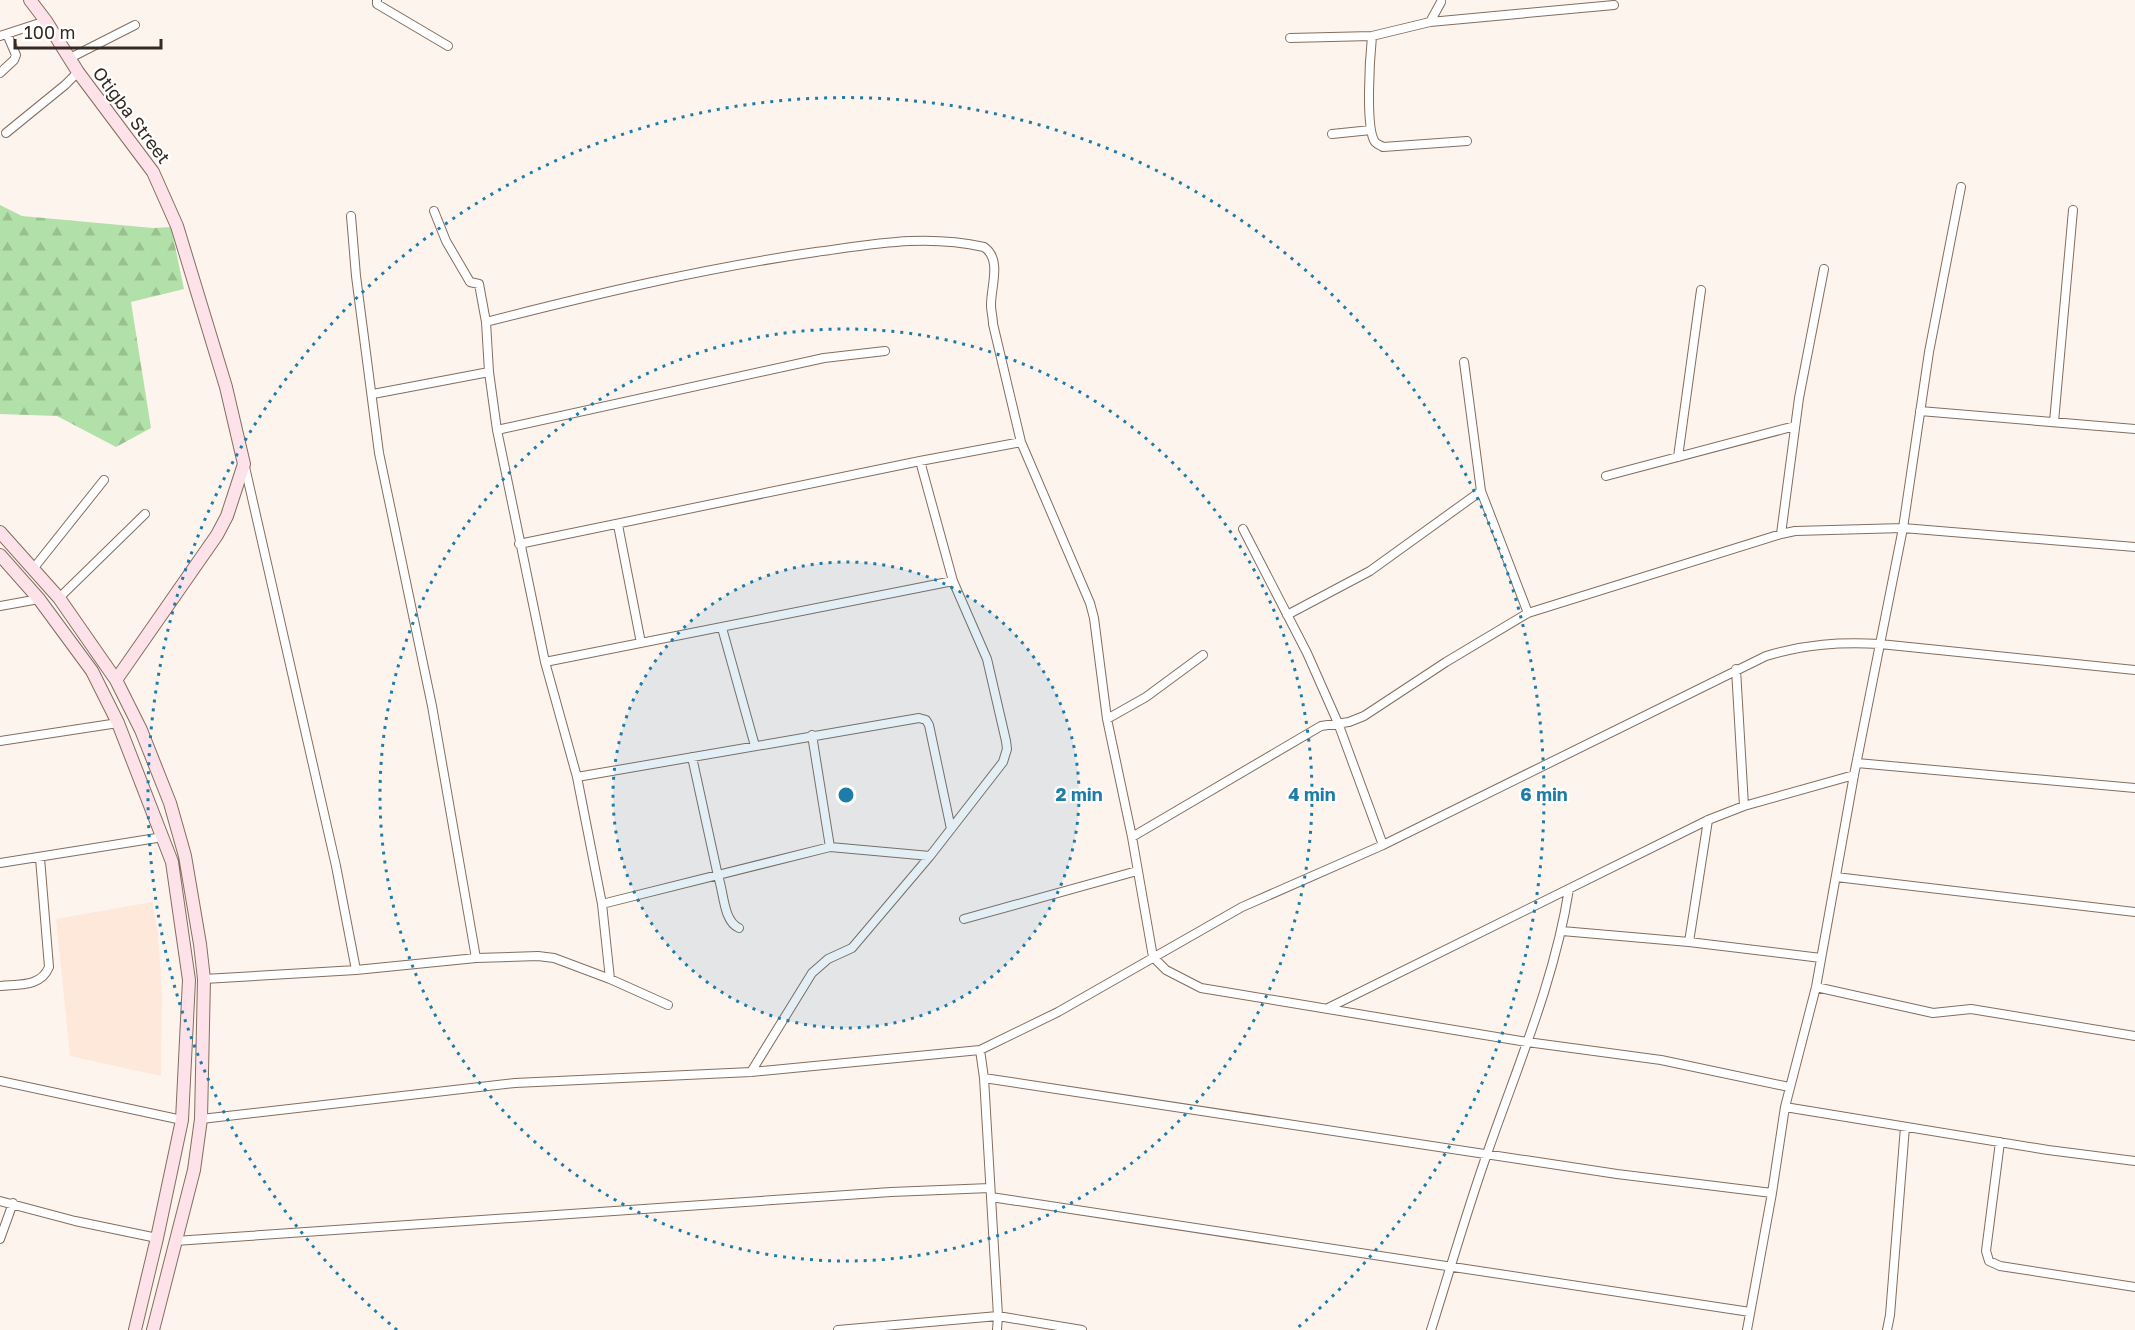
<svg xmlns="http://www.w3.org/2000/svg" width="2135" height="1330" font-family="'Golos Text',sans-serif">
	<defs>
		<pattern id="forest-firs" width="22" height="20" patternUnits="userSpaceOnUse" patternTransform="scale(1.5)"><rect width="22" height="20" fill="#b1e1a8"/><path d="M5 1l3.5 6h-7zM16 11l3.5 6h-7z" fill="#99c190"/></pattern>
	</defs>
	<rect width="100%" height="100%" fill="#fef4ee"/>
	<!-- education -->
	<path fill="#fde8da" d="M152,902L158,933L162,993L161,1076L70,1056L56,919Z"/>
	<!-- forest -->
	<path fill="url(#forest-firs)" d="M0,205L22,216L153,228L171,227L184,289L131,302L151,428L116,447L57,416L0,414Z"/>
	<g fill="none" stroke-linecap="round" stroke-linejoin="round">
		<!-- street casing -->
		<g stroke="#826e60" stroke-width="10">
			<path id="street" d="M377,0V4L448,46
				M1430,22L1441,2
				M0,36L46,21
				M1290,38L1372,36
				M70,58L135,25
				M0,73L14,60L16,55L7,34
				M6,133L65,85L78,72
				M1332,134L1371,130
				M1467,141L1383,147C1380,145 1378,145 1375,142C1365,128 1370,56 1372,36L1430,22L1614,5
				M434,211L446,241L470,282L479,284L486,322L489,372L497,430L545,662L577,777L602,904L610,979
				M351,216L356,276L379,453L432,706L476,958
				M486,322C595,294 705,268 816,252C875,244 925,234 984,247C1002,259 991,286 991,305C991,311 993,318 993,324L1021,442L1090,603L1094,618L1107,719L1132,837L1153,957L1166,970L1201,988L1527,1042L1661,1060L1789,1087
				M1464,362L1481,491L1528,613
				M373,394L489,372
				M1920,411L2135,429
				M2054,422L2073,210
				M497,430L824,358L885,351
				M1678,457L1701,290
				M245,467L336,866L356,970
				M1606,476L1795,426
				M618,525L641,643
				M1243,529L1307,653L1338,723L1383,845
				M1781,534L1799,398L1824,269
				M519,544L920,461L1021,442
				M33,569L104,480
				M59,598L145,514
				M0,606L39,599
				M1287,615L1370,571L1481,491
				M722,628L755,746
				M545,662L953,581
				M1736,669L1744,806
				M1107,719L1146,697L1203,655
				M812,735L830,847
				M0,741L118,723
				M692,757L718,876C724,892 723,921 739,928
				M1857,763L2135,788
				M577,777L919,718L926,720L929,725L951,829
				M1132,837L1321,726L1349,722L1364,716L1446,662L1528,613L1781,534L1795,531L1903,528L2135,547
				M0,863L163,837
				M1836,877L2135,912
				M602,904L830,847L930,856
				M964,919L1137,871
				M1562,931L1689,942L1821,958
				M1689,942L1708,820
				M204,979L356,970L476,958L538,956L554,958L610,979L668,1005
				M0,986C19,984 41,987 49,967L40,858
				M1816,987L1933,1013L1971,1009L2135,1036
				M1328,1008L1708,820L1744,806L1854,775
				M980,1050L984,1078L998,1316L997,1330
				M751,1072L812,973L828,959L852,948L930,856L1003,762L1007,749L1006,741L987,659L953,581L920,461
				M984,1078L1617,1174L1772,1193
				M0,1081L182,1120
				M1785,1107L2048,1150L2135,1161
				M201,1119L515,1083L751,1072L980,1050L1058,1012L1242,907L1383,845L1766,656C1806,644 1839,642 1880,644L2135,670
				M2000,1142L1986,1251L1989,1261L2000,1266L2135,1287
				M991,1197L1750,1312
				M0,1201L75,1221L157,1238
				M0,1239L13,1203
				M175,1241L891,1192L990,1188
				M838,1330L998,1316L1082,1330
				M1431,1330C1450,1270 1467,1210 1488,1151C1518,1065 1555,979 1569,889
				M1747,1330L1772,1193L1785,1107L1816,987L1854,775L1903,528L1929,352L1961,187
				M1887,1330L1890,1315L1905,1127"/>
		</g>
		<!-- secondary casing -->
		<g stroke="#826e60" stroke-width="14">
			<path id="secondary" d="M30,0L46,21L78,72L153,172L177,226L226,387L244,464L227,516L217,535L116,680
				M0,532L59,598L116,680L141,730L170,803L185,856L200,944L204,979L201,1119L194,1170L153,1330
				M0,555L39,599L92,671L118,723L172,862L189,980L182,1120L157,1238L135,1330"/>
		</g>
		<!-- street -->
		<use href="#street" stroke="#fff" stroke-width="8"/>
		<!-- secondary -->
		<use href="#secondary" stroke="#fde2e9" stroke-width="12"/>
	</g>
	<!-- distance rings -->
	<circle cx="846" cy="795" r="233" fill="#1e7ca9" fill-opacity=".12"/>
	<g fill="none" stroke="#1e7ca9" stroke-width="3" stroke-dasharray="3 6">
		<circle cx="846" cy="795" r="233"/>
		<circle cx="846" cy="795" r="466"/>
		<path d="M397 1330A698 698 0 1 1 1295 1330"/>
	</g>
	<g text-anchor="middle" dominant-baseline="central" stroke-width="4.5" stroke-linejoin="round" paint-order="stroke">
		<!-- street labels -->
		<g font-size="18" fill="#332a24" stroke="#fff">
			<text transform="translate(132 115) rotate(53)">Otigba Street</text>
		</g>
	</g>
	<circle cx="846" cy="795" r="9" fill="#1e7ca9" stroke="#fff" stroke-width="3"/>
	<g font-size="18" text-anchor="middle" font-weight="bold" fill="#1e7ca9" stroke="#fff" stroke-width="4.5" stroke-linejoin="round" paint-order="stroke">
		<text x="1079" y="801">2 min</text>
		<text x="1312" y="801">4 min</text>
		<text x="1544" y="801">6 min</text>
	</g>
	<!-- scale -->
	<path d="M15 39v9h146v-9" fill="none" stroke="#332a24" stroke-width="3"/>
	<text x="24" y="39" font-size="18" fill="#332a24" stroke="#ffffff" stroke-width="4.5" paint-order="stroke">100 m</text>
</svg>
